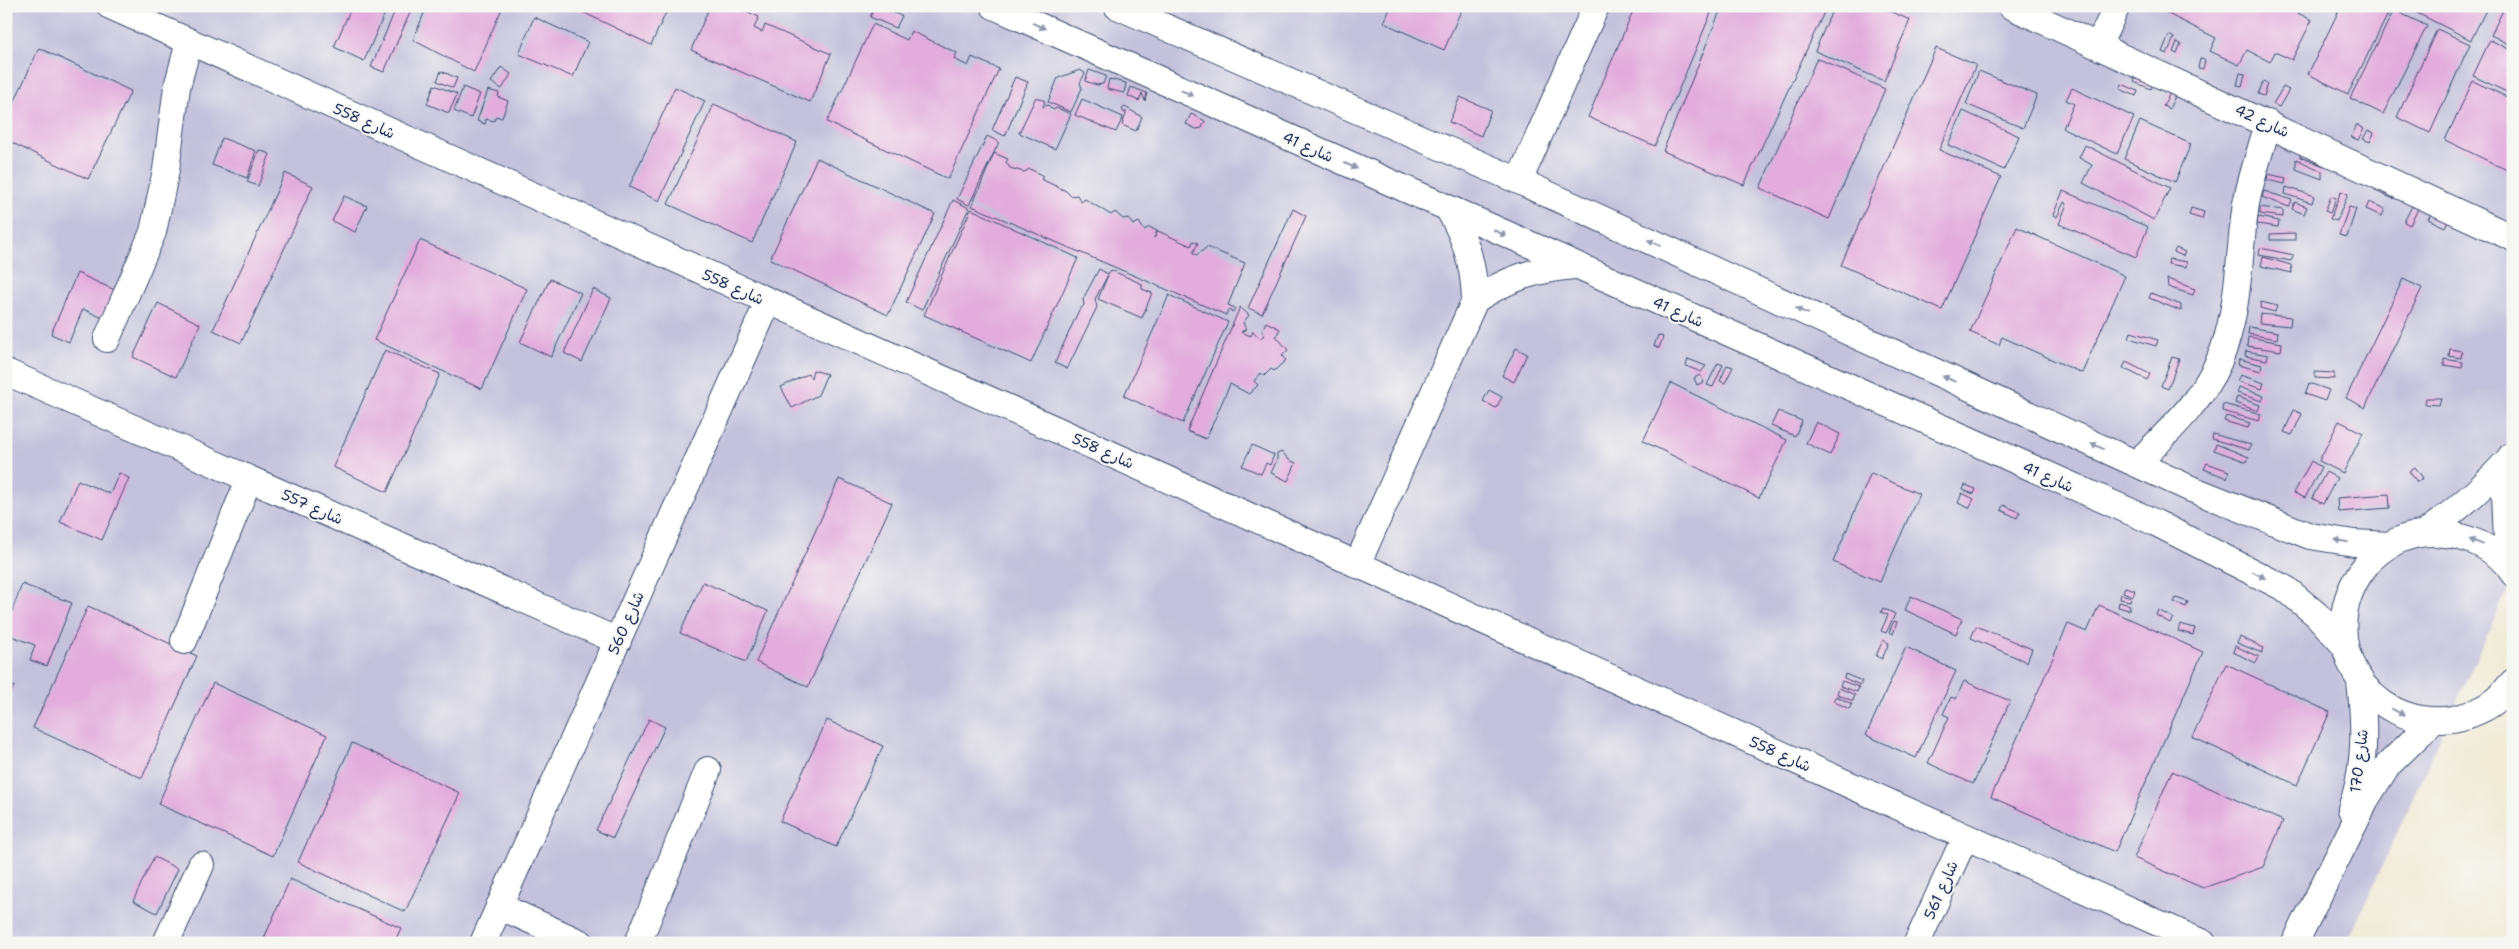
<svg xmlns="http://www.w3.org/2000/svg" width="2519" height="949" font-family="'Shantell Sans','Playpen Sans Arabic',sans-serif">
	<rect width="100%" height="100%" fill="#f6f6f2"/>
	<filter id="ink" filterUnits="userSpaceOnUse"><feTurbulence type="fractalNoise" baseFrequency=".02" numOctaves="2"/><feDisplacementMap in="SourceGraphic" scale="10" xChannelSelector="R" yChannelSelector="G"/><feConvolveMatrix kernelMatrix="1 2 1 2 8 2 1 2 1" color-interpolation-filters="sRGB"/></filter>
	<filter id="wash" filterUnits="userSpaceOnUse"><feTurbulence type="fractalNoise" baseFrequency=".0096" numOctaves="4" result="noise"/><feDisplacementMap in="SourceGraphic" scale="20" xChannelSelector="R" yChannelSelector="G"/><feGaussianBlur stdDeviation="1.12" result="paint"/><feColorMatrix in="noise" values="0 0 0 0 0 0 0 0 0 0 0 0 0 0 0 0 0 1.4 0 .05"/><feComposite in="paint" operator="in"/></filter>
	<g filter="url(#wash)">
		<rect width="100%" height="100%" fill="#f0ead6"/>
		<!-- industrial -->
		<path fill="#c3c1db" d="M6,6H2513V578L2347,943H6Z"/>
		<g id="blocks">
			<!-- building -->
			<path fill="#e2addc" d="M352,6H388L364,61L334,47Z
				M397,6H413L384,72L371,67Z
				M427,6H503L474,72L413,40Z
				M570,6H669L651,45Z
				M710,6H729L740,11H746L759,17L754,28L762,32L765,25L831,54L810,102L691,50Z
				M875,6L902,16L896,28L870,17Z
				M1391,6H1463L1444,50L1384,23Z
				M1635,6H1696L1711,13L1655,146L1588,117Z
				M1722,6H1827L1744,185L1663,151Z
				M1834,6H1878L1910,20L1884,81L1815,51Z
				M2170,6H2283L2312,20L2292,60L2275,52L2270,62L2247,50L2239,65L2210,51L2216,38L2166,13Z
				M2341,6H2392L2348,94L2308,74Z
				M2403,6H2488L2471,40Z
				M2505,6L2513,8V46L2491,35Z
				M2394,10L2427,26L2383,114L2350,98Z
				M534,17L588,42L573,77L519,54Z
				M873,24L907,40L911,31L957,53L954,59L968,66L972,57L999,69L948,179L827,122Z
				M2437,29L2470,44L2430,133L2397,117Z
				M2169,35L2174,38L2167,54L2162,52Z
				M2490,40L2513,51V95L2473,76Z
				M2177,42L2181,44L2177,54L2173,52Z
				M39,48L131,91L88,179L6,140V120Z
				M1936,48L1976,65L1939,150L2001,177L1942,310L1841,265Z
				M1817,58L1885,89L1829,219L1760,188Z
				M2200,59L2205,60L2203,69L2198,68Z
				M501,67L511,74L502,89L491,82Z
				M1080,70L1085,73L1080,83L1082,88L1071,112L1048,102L1058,78Z
				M1089,70L1106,76L1103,84L1097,85L1085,81Z
				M441,71L457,78L453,88L437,81Z
				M1979,71L2037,95L2023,128L1966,104Z
				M2240,73L2245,74L2242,86L2237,85Z
				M1015,77L1028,82L1005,136L992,130Z
				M2136,77L2153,84L2151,89L2134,82Z
				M1109,79L1126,83L1124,93L1107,89Z
				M2473,81L2513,100V173L2445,140Z
				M2263,82L2268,84L2264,96L2258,94Z
				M2122,84L2138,91L2136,96L2120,89Z
				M434,85L457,94L449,113L427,104Z
				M463,87L480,94L471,118L454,111Z
				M675,87L705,101L659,201L629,187Z
				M1131,87L1147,93L1145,101L1142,93L1139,101L1128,96Z
				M2283,87L2289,90L2279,107L2273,104Z
				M2072,88L2134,117L2117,154L2063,128L2074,104L2066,100Z
				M488,90L499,93L498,97L508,101L502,118L496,116L494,121L486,119L485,124L477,121Z
				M2171,91L2176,94L2169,109L2163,106Z
				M1036,97L1045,101L1043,107L1048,105L1053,110L1057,108L1071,114L1055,149L1019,133Z
				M1460,97L1491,110L1481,136L1449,122Z
				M1082,99L1123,117L1116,132L1075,115Z
				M714,104L797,142L752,243L668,204Z
				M1125,107L1142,117L1136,131L1122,125L1126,114V111L1124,113L1122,109Z
				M1963,111L2019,136L2004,170L1948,145Z
				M1191,114L1205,121L1202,128L1196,129L1186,124Z
				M2140,121L2191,144L2175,182L2124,159Z
				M2357,125L2364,129L2358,140L2351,137Z
				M2368,130L2374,133L2370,142L2363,139Z
				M987,136L999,142L969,205L957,199Z
				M222,138L256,151L247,178L212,165Z
				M2085,145L2170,188L2154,220L2083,183L2092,165L2079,158Z
				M259,150L270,154L258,186L247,182Z
				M2300,151L2326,161L2324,166L2300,157Z
				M994,153L1008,159L1006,162L1010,168L1024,172L1030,169L1043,176L1041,179L1066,191L1071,196L1077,195L1081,202L1085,199L1111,215L1115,212L1123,219L1128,218L1133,225L1139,222L1144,230L1149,227L1157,231L1154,238L1158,231L1191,246L1193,241L1198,243L1193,253L1197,255L1207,247L1245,263L1228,305L1235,308L1233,312L1228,310L1226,315L972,206Z
				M817,158L935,214L888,315L770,259Z
				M2296,159L2322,171V179L2296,169Z
				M285,173L313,186L241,343L213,330Z
				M2268,174L2286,178L2285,184L2267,180Z
				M2286,187L2314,196L2312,203L2285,194Z
				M2377,187L2396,195L2394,199L2375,191Z
				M2063,191L2148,227L2136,257L2059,224L2067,204L2064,202L2057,217L2053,215Z
				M2264,191L2292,200L2289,207L2262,197Z
				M2341,191L2348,194L2337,221L2330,219Z
				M344,196L367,206L355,232L332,221Z
				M2331,196L2336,198L2330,213L2325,211Z
				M953,200L969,208L922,310L906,302Z
				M2295,202L2307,207L2304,214L2292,209Z
				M2369,202L2385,209L2382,216L2366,209Z
				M2412,206L2418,209L2410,225L2404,222Z
				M2260,207L2283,210V217L2260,214Z
				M2349,207L2356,209L2347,237L2339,235Z
				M2191,208L2204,212L2202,219L2189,215Z
				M971,209L1078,258L1031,363L924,315Z
				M1293,209L1306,216L1262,314L1248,308Z
				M2431,214L2448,221L2445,227L2428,219Z
				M2258,217L2279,221L2278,227L2257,224Z
				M2017,227L2125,276L2082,373L2002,337L1999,345L1970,332Z
				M2295,233V240H2270V234Z
				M420,240L527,289L482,389L374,340Z
				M2176,248L2185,252L2183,256L2174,252Z
				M2260,248L2294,255L2291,261L2259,255Z
				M2263,257L2291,265L2292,273L2261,266Z
				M2169,259L2187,262L2186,267L2168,264Z
				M1099,269L1108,274L1111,270L1142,284V289L1152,293L1142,318L1098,299L1108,275L1095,299L1097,307L1067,369L1055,363L1078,312L1084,305L1083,299Z
				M77,273L117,291L105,319L83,309L69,342L51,334Z
				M550,279L581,293L551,357L520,342Z
				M2167,279L2195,289L2193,295L2168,287Z
				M2403,279L2422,288L2365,408L2346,398Z
				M593,289L611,298L582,362L564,353Z
				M2151,293L2181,305V311L2149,298Z
				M1169,295L1228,322L1183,423L1124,396Z
				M2261,302L2277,306L2275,312L2260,308Z
				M158,303L200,324L176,377L133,357Z
				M1240,307L1249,315L1243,323L1246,329L1241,332L1251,336L1253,331L1260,339L1264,335L1262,330L1266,322L1280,329L1276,336L1288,350L1282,356L1286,360L1274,371L1271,369L1264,376L1261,373L1254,381L1258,385L1249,394L1230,384L1206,439L1187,431Z
				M2260,314L2291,317L2290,326L2259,323Z
				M2249,327L2278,332L2277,339L2248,334Z
				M2131,332L2158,340L2156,346L2129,338Z
				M1658,335L1663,337L1659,348L1654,346Z
				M2248,337L2282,343L2281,351L2247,346Z
				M1516,348L1527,354L1514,382L1502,376Z
				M2450,349L2462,351L2461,358L2449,356Z
				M385,350L440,374L387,492L333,467Z
				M2246,351L2268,355L2267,360L2245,356Z
				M2172,357L2179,359L2168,389L2161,386Z
				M1688,359L1706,366L1701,372L1686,366Z
				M2239,359L2262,365L2261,371L2238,365Z
				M2444,359L2463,362L2462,368L2444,365Z
				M2126,362L2150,374L2147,380L2123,368Z
				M1718,363L1723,365L1713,387L1707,385Z
				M1727,365L1733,367L1725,383L1720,381Z
				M813,370L827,374L818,395L792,408L781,387L808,374L811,378Z
				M2315,372L2334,373V379L2315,378Z
				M1700,375L1704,382L1697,385L1694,378Z
				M2240,375L2264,383L2262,389L2237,381Z
				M1671,383L1787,440L1759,498L1643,441Z
				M2309,383L2329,390L2325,401L2305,394Z
				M2239,387L2264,396L2262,401L2237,393Z
				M1489,390L1502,397L1496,408L1483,401Z
				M2237,397L2260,405L2258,411L2235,403Z
				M2426,398H2441L2439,405L2425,404Z
				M2223,404L2261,414L2259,421L2222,411Z
				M2294,410L2302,414L2292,435L2284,432Z
				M1778,411L1802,421L1795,436L1771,426Z
				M2226,416L2250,423L2248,428L2224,421Z
				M2339,421L2363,433L2343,473L2319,461Z
				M1816,422L1840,434L1830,455L1806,443Z
				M2213,434L2251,445L2249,450L2212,439Z
				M2216,444L2249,457L2247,462L2214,450Z
				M1252,445L1274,455L1270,465L1266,463L1261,474L1242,466Z
				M1282,452L1289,460L1296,463L1288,481L1271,473L1277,460V454Z
				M2311,461L2321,467L2305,498L2294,493Z
				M2207,463L2229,471L2227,478L2204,469Z
				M2415,467L2423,478L2417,482L2409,471Z
				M2326,472L2337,478L2323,504L2312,498Z
				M119,473L129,478L102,540L60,522L78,480L110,494Z
				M1871,473L1919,494L1880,582L1833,562Z
				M839,479L892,503L808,687L756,662Z
				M1965,485L1976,489L1974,494L1963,490Z
				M1962,493L1974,499L1969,508L1958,503Z
				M2389,494L2390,508L2338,512L2337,498Z
				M2003,505L2020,512L2017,518L2001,510Z
				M703,582L768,611L746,662L680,633Z
				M22,584L72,603L47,666L30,660L35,645L6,634V627Z
				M2125,587L2135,590L2133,596L2123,592Z
				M2121,594L2131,597L2130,601L2120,599Z
				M1911,596L1962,619L1956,634L1905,610Z
				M2176,598L2188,602L2186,607L2174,602Z
				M2119,602L2130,605L2129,610L2118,607Z
				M2099,605L2203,652L2115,852L1991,797L2068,624L2087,632Z
				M88,606L197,656L142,778L33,728Z
				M1883,608L1895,614L1886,633L1881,631L1888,615L1881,612Z
				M2158,610L2173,618L2170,623L2156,615Z
				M1894,621L1897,622L1893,634L1889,632Z
				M2180,624L2195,628L2193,635L2178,631Z
				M1976,626L2032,649L2027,662L1971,638Z
				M2240,637L2264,648L2262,653L2237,643Z
				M1883,640L1889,643L1882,659L1876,656Z
				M2235,646L2259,657L2256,663L2233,652Z
				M1906,647L1956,671L1916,758L1866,735Z
				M2226,664L2330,712L2297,785L2192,737Z
				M1845,674L1862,681L1860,685L1844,678Z
				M1842,681L1859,687L1857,692L1840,686Z
				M1964,681L2010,701L1973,784L1928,763L1949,717L1943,714L1951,697L1956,699Z
				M6,682L14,686L6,702Z
				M213,683L327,735L273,856L158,804Z
				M1839,688L1855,695L1853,701L1837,694Z
				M1836,696L1852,704L1849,709L1833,701Z
				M649,719L665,727L613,838L596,830Z
				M827,720L883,746L836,847L780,821Z
				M352,743L460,793L405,912L298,862Z
				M2172,771L2283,821L2263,867L2203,888L2134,858Z
				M154,857L178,869L157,913L133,901Z
				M290,879L401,928L394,943H262Z"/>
		</g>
	</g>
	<g filter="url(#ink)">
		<use href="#blocks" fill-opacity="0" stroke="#3b4b70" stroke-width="1"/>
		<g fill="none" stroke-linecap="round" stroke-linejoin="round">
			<!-- minor casing -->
			<g stroke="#3b4b70" stroke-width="28">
				<path id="minor" d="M110,6L2203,943
					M994,6L2156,523L2286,589L2317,615L2344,645
					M1117,6L1519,181L2189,488L2310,536L2354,543L2389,545
					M2011,6L2513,238
					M2098,46L2117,6
					M1519,181L1596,6
					M1475,300C1507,279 1536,269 1574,266
					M107,339L153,232L166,170L177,87L189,42
					M6,372L618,641
					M2136,464C2167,433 2201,402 2219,361C2240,312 2238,256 2246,204C2251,177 2261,150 2268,123
					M2425,533C2457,510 2485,486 2511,457
					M1357,565L1475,300C1474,266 1466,239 1449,210
					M2508,566L2505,493L2511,456
					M2513,573C2496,546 2465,535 2435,533C2409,532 2382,545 2366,565C2310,635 2365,732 2453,719C2468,716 2486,709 2498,699C2503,694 2508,687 2513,682
					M184,641L249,479
					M2351,809C2366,768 2365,725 2360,682
					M499,906L581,943
					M166,943L201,865
					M483,943L768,302
					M638,943L708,770
					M1917,943L1965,837
					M2295,943L2368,796L2387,766L2433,721"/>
			</g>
			<!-- minor -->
			<use href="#minor" stroke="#fff" stroke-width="26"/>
		</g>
		<!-- one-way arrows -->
		<defs><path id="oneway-solid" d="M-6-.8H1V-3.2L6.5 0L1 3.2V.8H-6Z" transform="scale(1.25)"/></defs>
		<g fill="#8d97ae">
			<use href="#oneway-solid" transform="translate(1039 26) rotate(24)"/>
			<use href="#oneway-solid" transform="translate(1187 93) rotate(24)"/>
			<use href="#oneway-solid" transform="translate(1351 166) rotate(24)"/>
			<use href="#oneway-solid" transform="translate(1500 233) rotate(24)"/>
			<use href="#oneway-solid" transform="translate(1654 243) rotate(-155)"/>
			<use href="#oneway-solid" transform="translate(1802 311) rotate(-155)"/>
			<use href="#oneway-solid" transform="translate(1949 379) rotate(-155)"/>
			<use href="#oneway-solid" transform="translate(2097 446) rotate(-155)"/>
			<use href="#oneway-solid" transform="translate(2341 541) rotate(-171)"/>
			<use href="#oneway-solid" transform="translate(2476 542) rotate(-159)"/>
			<use href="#oneway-solid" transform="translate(2259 575) rotate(27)"/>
			<use href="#oneway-solid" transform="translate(2398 712) rotate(27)"/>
		</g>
	</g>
	<g text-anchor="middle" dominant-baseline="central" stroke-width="4" stroke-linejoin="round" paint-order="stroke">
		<!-- street labels -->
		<g font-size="15" fill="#1b2f5e" stroke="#f6f6f2">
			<text transform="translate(364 121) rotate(24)">شارع 558</text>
			<text transform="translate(2262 121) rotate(25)">شارع 42</text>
			<text transform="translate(1308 147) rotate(24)">شارع 41</text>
			<text transform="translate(733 287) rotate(24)">شارع 558</text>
			<text transform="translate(1678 312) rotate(24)">شارع 41</text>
			<text transform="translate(1103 451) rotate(24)">شارع 558</text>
			<text transform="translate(2048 477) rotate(24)">شارع 41</text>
			<text transform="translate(312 507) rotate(24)">شارع 557</text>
			<text transform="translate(626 623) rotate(-66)">شارع 560</text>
			<text transform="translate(1780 754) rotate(24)">شارع 558</text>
			<text transform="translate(2359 761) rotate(-83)">شارع 170</text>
			<text transform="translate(1941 890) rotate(-66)">شارع 561</text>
		</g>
	</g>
	<!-- margin -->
	<rect width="2519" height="949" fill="none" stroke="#f6f6f2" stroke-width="25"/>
</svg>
